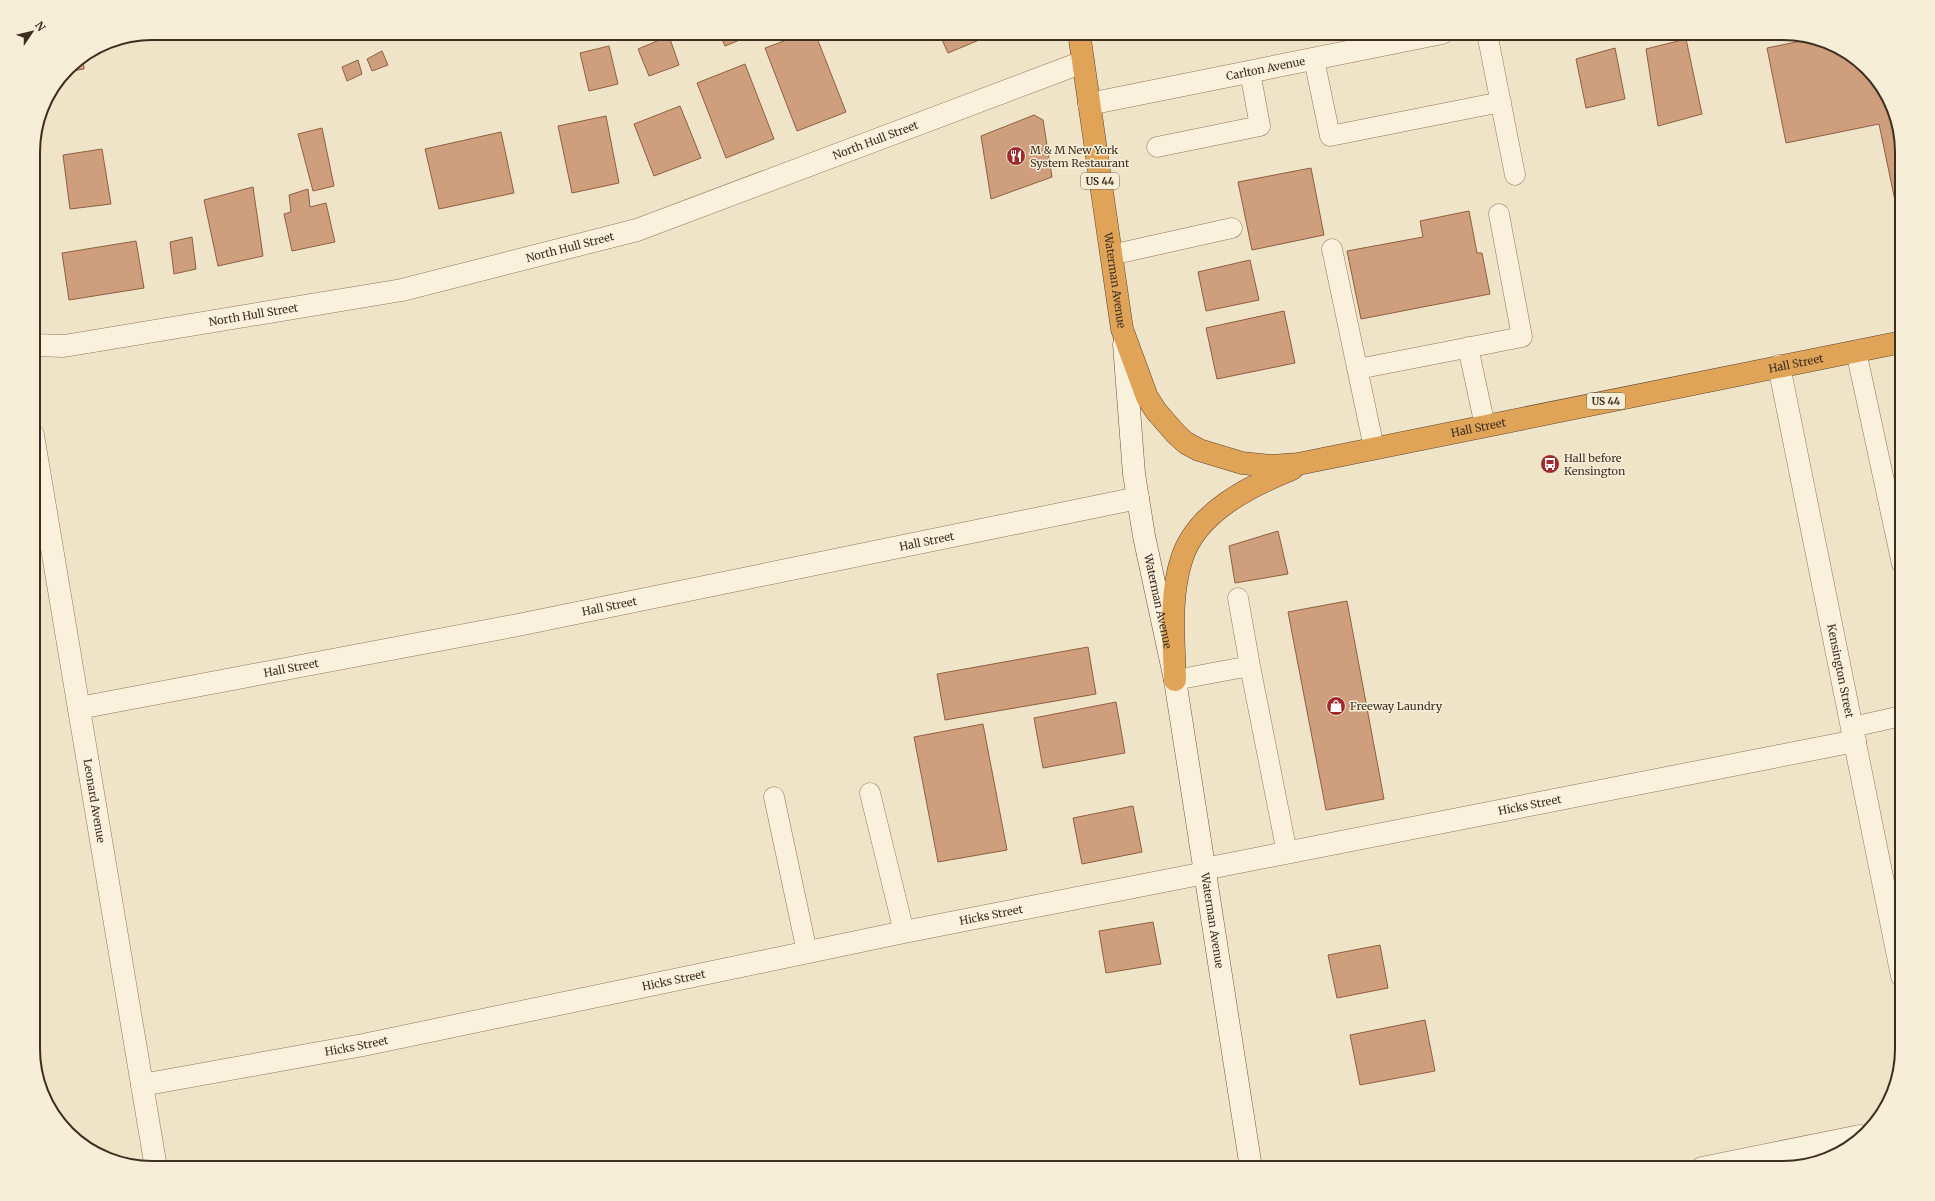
<svg xmlns="http://www.w3.org/2000/svg" width="1935" height="1201" font-family="Merriweather,serif">
	<rect width="100%" height="100%" fill="#f0e4c8"/>
	<!-- building -->
	<path fill="#cf9f7d" stroke="#8d5f41" d="M152,33L163,34L137,40L136,36Z
		M719,33H757L725,46Z
		M780,33H815L846,112L797,131L765,48L784,41Z
		M939,33H996L948,53Z
		M669,36L679,65L649,76L638,49Z
		M1816,38L1849,53L1886,93L1902,152V214L1898,215L1879,124L1786,143L1767,48Z
		M1686,39L1702,114L1658,126L1646,49Z
		M609,46L618,84L589,91L580,53Z
		M1615,48L1625,99L1586,108L1576,59Z
		M382,51L388,65L372,71L367,59Z
		M83,58L84,69L65,72L68,68Z
		M358,60L362,74L347,81L342,67Z
		M745,64L774,139L726,158L697,83Z
		M680,106L701,158L654,176L634,124Z
		M1034,115L1043,120L1052,177L991,199L981,136Z
		M606,116L619,183L572,193L558,126Z
		M322,128L334,186L313,191L298,134Z
		M501,132L514,193L439,209L425,149Z
		M102,149L111,204L70,209L63,155Z
		M1311,168L1324,235L1252,250L1238,182Z
		M253,187L263,256L218,266L204,200Z
		M308,189L310,207L326,203L335,242L292,251L284,214L291,212L289,195Z
		M1469,211L1477,253H1482L1490,294L1361,319L1347,251L1423,237L1420,221Z
		M192,237L196,269L174,274L170,242Z
		M136,241L144,288L69,300L62,253Z
		M1250,260L1259,300L1206,311L1198,272Z
		M1284,311L1295,363L1217,379L1206,328Z
		M1278,531L1288,574L1235,583L1229,546Z
		M1347,601L1384,799L1326,810L1288,612Z
		M1088,647L1096,694L945,720L937,674Z
		M1116,702L1125,753L1043,768L1034,718Z
		M983,724L1007,850L938,862L914,737Z
		M1133,806L1142,852L1082,864L1073,818Z
		M1153,922L1161,964L1106,973L1099,931Z
		M1380,945L1388,988L1337,998L1328,955Z
		M1425,1020L1435,1071L1360,1085L1350,1035Z"/>
	<g fill="none" stroke-linecap="round" stroke-linejoin="round">
		<!-- lane casing -->
		<g stroke="#8d765c" stroke-width="21">
			<path id="lane" d="M1355,33L1359,50
				M1487,33L1515,175
				M1314,59L1330,136L1501,102
				M1157,147L1260,126L1250,72
				M1332,249L1374,448
				M1111,255L1232,228
				M1468,347L1485,426
				M1856,351L1902,564
				M1358,369L1522,337L1499,214
				M1238,598L1250,666
				M1175,680L1250,666L1287,853
				M1852,727L1902,716
				M870,793L904,932
				M774,797L807,952"/>
		</g>
		<!-- street casing -->
		<g stroke="#8d765c" stroke-width="23">
			<g id="street">
				<path id="s1" d="M1089,104L1442,33"/>
				<path id="s2" d="M33,345L64,346L402,290L637,230L1083,62"/>
				<path id="s3" d="M1779,366L1902,976"/>
				<path id="s4" d="M33,435L156,1168"/>
				<path id="s5" d="M79,708L523,624L1138,498"/>
				<path id="s6" d="M1204,869L1855,741"/>
				<path id="s7" d="M142,1085L363,1045L904,932L1205,873"/>
				<path d="M1702,1168L1860,1136"/>
			</g>
		</g>
		<!-- secondary casing -->
		<g stroke="#6f573f" stroke-width="23">
			<g id="secondary">
				<path id="s8" d="M1124,344L1134,474L1144,536L1175,680L1251,1168"/>
			</g>
		</g>
		<!-- highway casing -->
		<g stroke="#5b4430" stroke-width="23">
			<g id="highway">
				<path id="s9" d="M1079,33L1122,329L1147,397L1156,411L1176,434L1186,443L1199,450L1242,463L1271,466L1298,464L1902,342"/>
				<path d="M1175,680C1174,640 1169,597 1182,558C1197,512 1250,486 1292,469"/>
			</g>
		</g>
		<!-- lane -->
		<use href="#lane" stroke="#faf1dc" stroke-width="20"/>
		<!-- street -->
		<use href="#street" stroke="#faf1dc" stroke-width="22"/>
		<!-- secondary -->
		<use href="#secondary" stroke="#faf1dc" stroke-width="22"/>
		<!-- highway -->
		<use href="#highway" stroke="#e0a458" stroke-width="22"/>
	</g>
	<!-- icons -->
	<defs>
		<g id="restaurant-disc" transform="scale(1)"><circle r="9.5" fill="#9e2a2b" stroke="#f7eed8"/><path d="M-5-6h1v4h1v-4h1v4h1v-4h1v5L-1.5 .5V6h-2V.5L-5-1ZM5-6V6H3V1.5H1.5Q1.5-4 5-6Z" fill="#fff"/></g>
		<g id="bus-disc" transform="scale(1)"><circle r="9.5" fill="#9e2a2b" stroke="#f7eed8"/><path d="M-5-6H5V4H4V6H2V4H-2V6H-4V4H-5ZM-3.5-4V0h7V-4ZM-3.5 1.2v1.5H-2V1.2ZM2 1.2v1.5H3.5V1.2Z" fill="#fff"/></g>
		<g id="shop-disc" transform="scale(1)"><circle r="9.5" fill="#9e2a2b" stroke="#f7eed8"/><path d="M-5-2.5h2.3a2.7 3.5 0 0 1 5.4 0H5L5.5 6h-11ZM-1.5-2.5h3a1.5 2.3 0 0 0-3 0Z" fill="#fff"/></g>
	</defs>
	<g fill-rule="evenodd">
		<use href="#restaurant-disc" x="1016" y="156"/>
		<use href="#bus-disc" x="1550" y="464"/>
		<use href="#shop-disc" x="1336" y="706"/>
	</g>
	<g text-anchor="middle" dominant-baseline="central" stroke-width="3" stroke-linejoin="round" paint-order="stroke">
		<!-- shield labels -->
		<g fill="#f7eed8" stroke="#756857" stroke-width="1">
			<rect x="1081" y="173" width="38" height="16" rx="3"/>
			<rect x="1587" y="393" width="38" height="16" rx="3"/>
		</g>
		<g font-size="10" font-weight="bold" fill="#3d2e20">
			<text x="1100" y="181">US 44</text>
			<text x="1606" y="401">US 44</text>
		</g>
		<!-- street labels -->
		<g font-size="11" fill="#3d2e20" stroke="#f7eed8">
			<text stroke="none"><textPath href="#s1" startOffset="180">Carlton Avenue</textPath></text>
			<text stroke="none"><textPath href="#s2" startOffset="871">North Hull Street</textPath></text>
			<text stroke="none"><textPath href="#s2" startOffset="547">North Hull Street</textPath></text>
			<text stroke="none"><textPath href="#s9" startOffset="250">Waterman Avenue</textPath></text>
			<text stroke="none"><textPath href="#s2" startOffset="223">North Hull Street</textPath></text>
			<text stroke="none"><textPath href="#s9" startOffset="1056">Hall Street</textPath></text>
			<text stroke="none"><textPath href="#s9" startOffset="732">Hall Street</textPath></text>
			<text stroke="none"><textPath href="#s5" startOffset="864">Hall Street</textPath></text>
			<text stroke="none"><textPath href="#s8" startOffset="260">Waterman Avenue</textPath></text>
			<text stroke="none"><textPath href="#s5" startOffset="540">Hall Street</textPath></text>
			<text stroke="none"><textPath href="#s5" startOffset="216">Hall Street</textPath></text>
			<text stroke="none"><textPath href="#s3" startOffset="311">Kensington Street</textPath></text>
			<text stroke="none"><textPath href="#s4" startOffset="371">Leonard Avenue</textPath></text>
			<text stroke="none"><textPath href="#s6" startOffset="332">Hicks Street</textPath></text>
			<text stroke="none"><textPath href="#s7" startOffset="866">Hicks Street</textPath></text>
			<text stroke="none"><textPath href="#s8" startOffset="584">Waterman Avenue</textPath></text>
			<text stroke="none"><textPath href="#s7" startOffset="542">Hicks Street</textPath></text>
			<text stroke="none"><textPath href="#s7" startOffset="218">Hicks Street</textPath></text>
		</g>
		<!-- poi labels -->
		<g font-size="11" fill="#3d2e20" stroke="#f7eed8" text-anchor="start">
			<text x="1030" y="150">M &amp; M New York<tspan x="1030" dy="13">System Restaurant</tspan></text>
			<text x="1564" y="458">Hall before<tspan x="1564" dy="13">Kensington</tspan></text>
			<text x="1350" y="706">Freeway Laundry</text>
		</g>
	</g>
	<!-- crop -->
	<path d="M0 0H1935V1201H0ZM152 40H1783A112 112 0 0 1 1895 152V1049A112 112 0 0 1 1783 1161H152A112 112 0 0 1 40 1049V152A112 112 0 0 1 152 40Z" fill="#f7eed8" fill-rule="evenodd"/>
	<path fill="none" stroke="#3d2e20" stroke-width="2" d="M152 40H1783A112 112 0 0 1 1895 152V1049A112 112 0 0 1 1783 1161H152A112 112 0 0 1 40 1049V152A112 112 0 0 1 152 40Z"/>
	<!-- north arrow -->
	<g transform="translate(32 32) rotate(55)" stroke="#f7eed8" stroke-width="3" paint-order="stroke">
	<path d="M0-3L7 15L0 10L-7 15Z" fill="#3d2e20"/>
	<text y="-6" font-size="11" font-weight="bold" text-anchor="middle" fill="#3d2e20">N</text>
	</g>
</svg>
